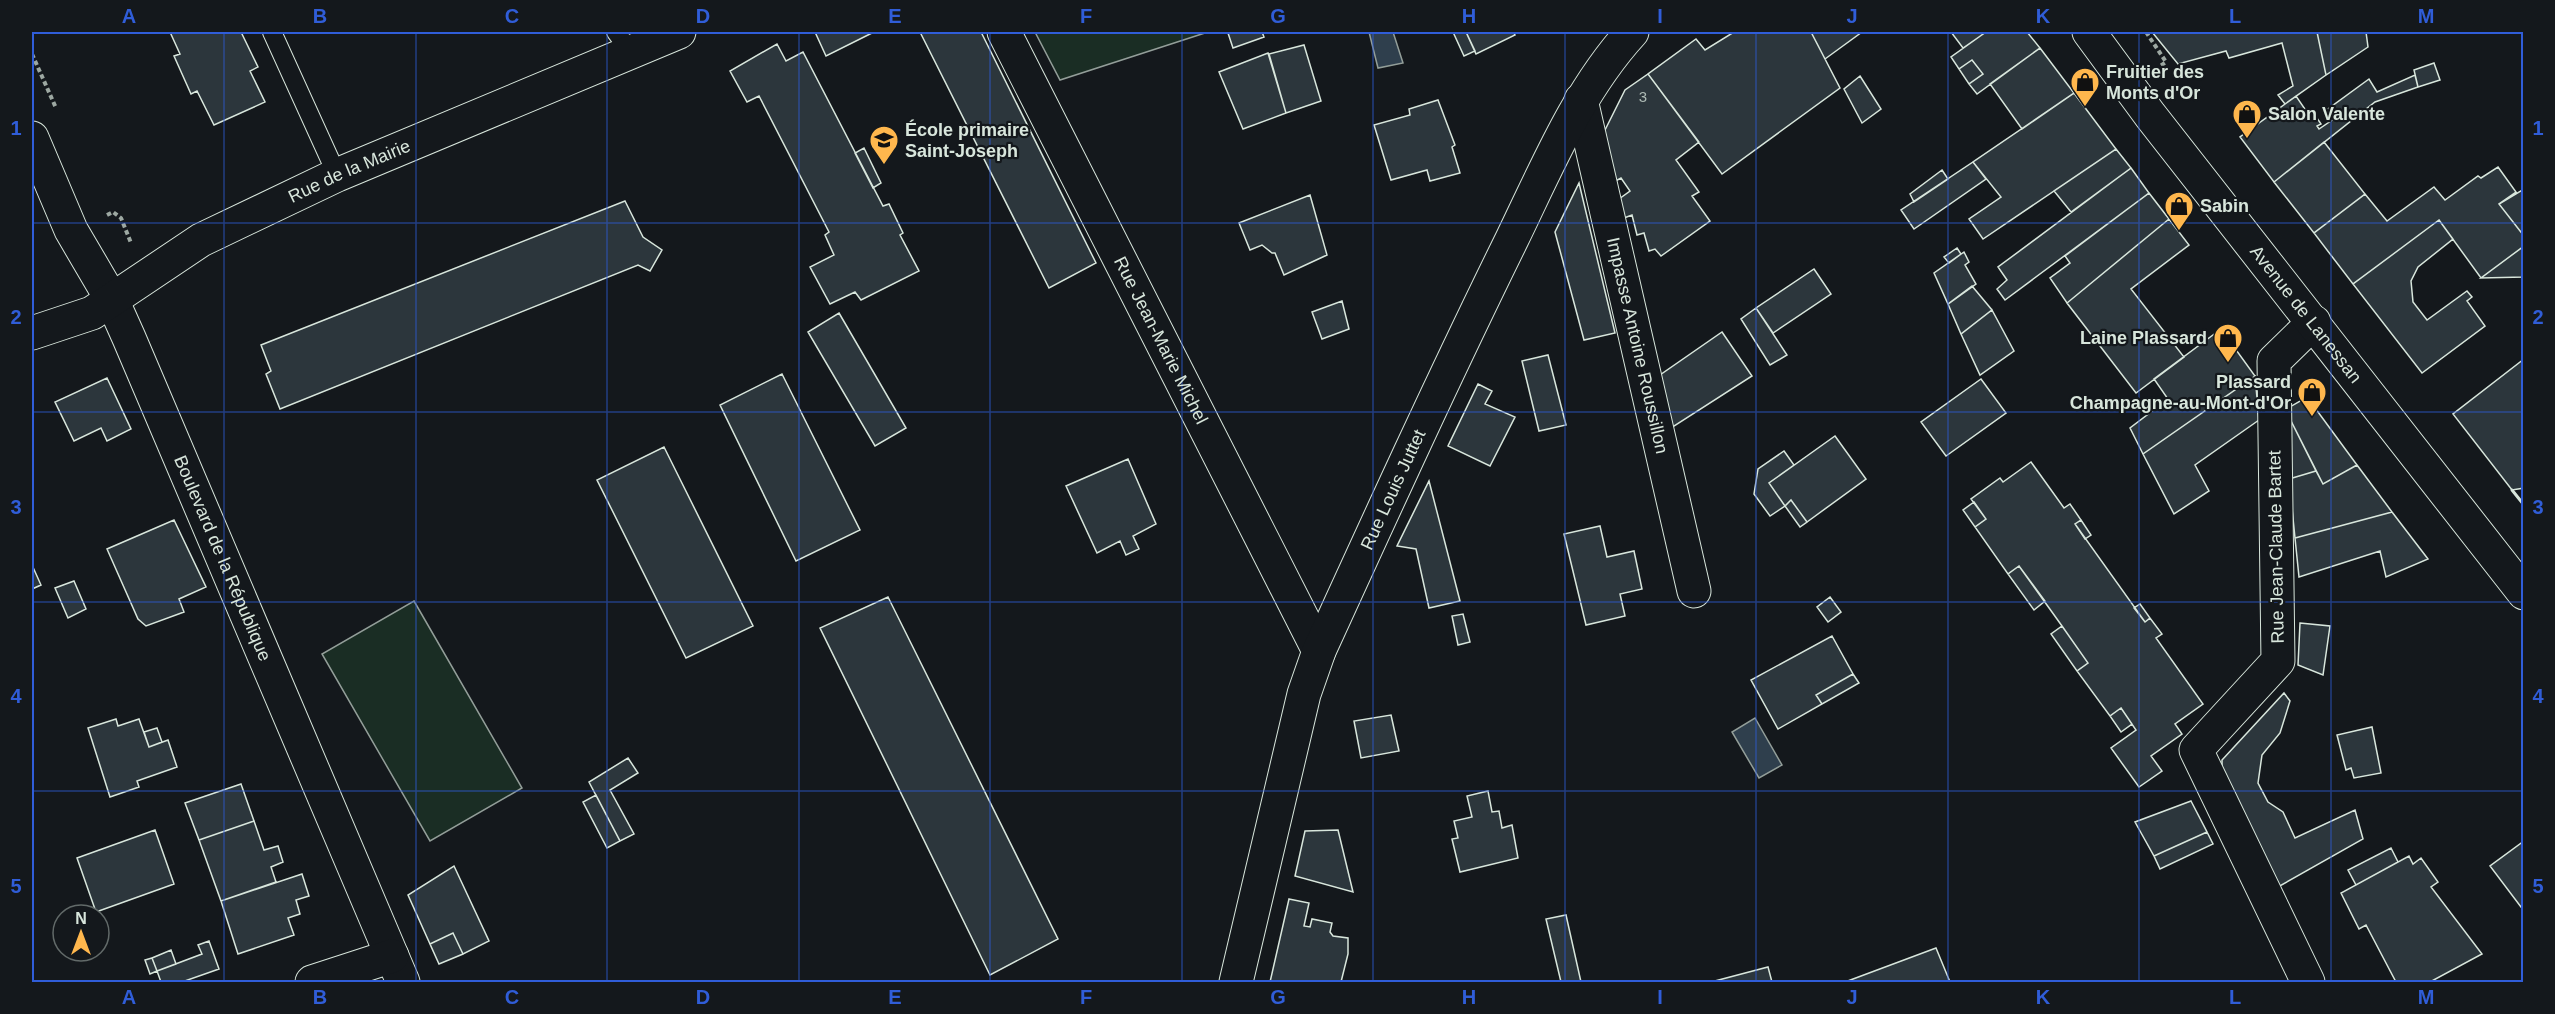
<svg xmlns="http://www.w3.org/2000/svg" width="2555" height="1014" font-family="Helvetica,sans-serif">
	<rect width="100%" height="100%" fill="#14181c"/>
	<!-- green -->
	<path fill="#1a2d24" stroke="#939e99" stroke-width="1.5" d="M1035,32H1208L1060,80Z
		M414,601L522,788L430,841L322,654Z"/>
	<!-- water -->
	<path fill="#2f3f4d" stroke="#939e99" stroke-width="1.5" d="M1369,32H1393L1403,63L1378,68Z
		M1755,718L1782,765L1759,778L1732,732Z"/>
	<!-- building -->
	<path fill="#2c363c" stroke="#d8e6dc" stroke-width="1.5" d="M170,32H241L258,67L250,71L265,102L214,125L197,91L191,94L174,56L180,54Z
		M815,32H874L826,56Z
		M920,32H981L1096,263L1049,288Z
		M1233,32H1262L1264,37L1233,48L1228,33Z
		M1453,32H1466L1475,51L1464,56Z
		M1466,32H1513L1515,35L1476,54Z
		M1734,32H1811L1840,88L1722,174L1648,74L1696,39L1705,50Z
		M1811,32H1862L1825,59Z
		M1951,32H1986L1963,48Z
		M1986,32H2027L2040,48L1977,94L1969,84L1983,74L1972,60L1959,69L1951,57Z
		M2152,32H2317L2326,75L2285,104L2278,95L2293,86L2282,43L2229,58L2226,51L2178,64Z
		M2317,32H2366L2368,47L2326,75Z
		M777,44L786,61L803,52L883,206L889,204L903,233L900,235L919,271L861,300L855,292L830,304L810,267L834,255L825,235L829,232L759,96L747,102L730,71Z
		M1304,45L1321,101L1286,113L1269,54Z
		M2040,48L2074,93L2022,129L1990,84Z
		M1268,53L1286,113L1243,129L1219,72Z
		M1972,60L1983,74L1969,84L1959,69Z
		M2434,63L2440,80L2418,87L2414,70Z
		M1648,74L1699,142L1676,160L1699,192L1692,196L1710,221L1661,256L1655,249L1649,251L1644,233L1637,235L1632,215L1624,218L1619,199L1630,191L1621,178L1612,183L1600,140L1625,90Z
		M2415,75L2418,87L2375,102L2274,182L2240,137L2296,96L2313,121L2317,118L2321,124L2317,126L2319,129L2335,118L2328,109L2369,79L2377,92Z
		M1860,76L1881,109L1862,123L1844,89Z
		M2074,93L2116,149L1983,239L1969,219L2001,197L1973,162Z
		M1438,100L1455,145L1452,147L1460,173L1430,181L1427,170L1391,180L1374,125L1410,115L1409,109Z
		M2324,142L2365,194L2314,233L2274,182Z
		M864,148L881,183L873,188L855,153Z
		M2116,149L2131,168L2071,212L2054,191Z
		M1973,162L1986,179L1914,229L1901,210Z
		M2498,167L2516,192L2499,204L2524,236V246L2481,278L2439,220L2353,284L2314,233L2365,194L2387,221L2434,187L2445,200L2478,176L2481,178Z
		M2131,168L2149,193L2005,300L1997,289L2007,280L1998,267Z
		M1942,170L1948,179L1914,202L1910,194Z
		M1579,183L1615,333L1584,340L1555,232Z
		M2524,189V236L2499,204Z
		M2149,193L2169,219L2067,303L2050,278L2070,263L2065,256Z
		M1310,195L1327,255L1284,275L1275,253H1272L1262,245L1250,250L1239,223Z
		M625,201L643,237L662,250L650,271L638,265L280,409L266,374L271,371L261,345Z
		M2169,219L2189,245L2131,289L2184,357L2136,393L2067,303Z
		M2439,220L2453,239L2418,267L2411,281L2413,302L2427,320L2467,291L2472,297L2467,301L2485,326L2422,373L2353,284Z
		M2524,246V277L2481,278Z
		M1957,248L1961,254L1949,263L1944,257Z
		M1964,252L1969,262L1965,265L1976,284L1948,304L1934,273Z
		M1814,269L1831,294L1773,333L1756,308Z
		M1972,286L1992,310L1961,334L1948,304Z
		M1342,301L1349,329L1322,339L1312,312Z
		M1756,308L1787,355L1770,365L1741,319Z
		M1992,310L2014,351L1980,375L1961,334Z
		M839,313L906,428L875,446L808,332Z
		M2221,329L2255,376L2143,454L2130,428L2168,399L2154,379Z
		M1722,332L1752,376L1668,430L1647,384Z
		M1548,355L1566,425L1539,431L1522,361Z
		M2524,359V488L2512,490L2453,414Z
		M782,374L860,530L796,561L720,405Z
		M2255,376L2259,420L2195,465L2209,491L2174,514L2143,454Z
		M107,378L131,429L107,441L101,428L74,441L55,402Z
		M1981,379L2006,413L1946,456L1921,422Z
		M1478,384L1492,391L1485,404L1515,417L1490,466L1448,446Z
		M2307,397L2357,465L2323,484L2291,421L2283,411Z
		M2291,421L2316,471L2289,479Z
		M1835,436L1866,479L1807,522L1791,500L1785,506L1769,483Z
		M664,447L753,626L686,658L597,480Z
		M1784,451L1794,465L1769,483L1785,506L1770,516L1754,494L1758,469Z
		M1128,459L1156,524L1133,536L1139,549L1126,555L1120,541L1097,553L1066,486Z
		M2031,462L2064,508L2070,504L2081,520L2075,524L2145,622L2150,618L2162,634L2156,638L2203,704L2175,724L2182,734L2151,756L2162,771L2139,787L2111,748L2136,730L2121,708L2110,716L2077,671L2088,663L2062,626L2019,566L2008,574L1975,527L1986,519L1971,499L2000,478L2003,482Z
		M2357,465L2392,512L2295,538L2289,479L2316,471L2323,484Z
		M1429,481L1460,601L1429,608L1416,549L1397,546Z
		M1791,500L1807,522L1800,527L1785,506Z
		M1974,502L1986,519L1975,527L1963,510Z
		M2392,512L2428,559L2386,577L2380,551L2299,577L2295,538Z
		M174,520L206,587L179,599L184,612L146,626L138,619L107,549Z
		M2081,520L2091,535L2085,539L2075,524Z
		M1600,526L1607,557L1634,551L1642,589L1620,594L1625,616L1586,625L1564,534Z
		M32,565L41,585L32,589Z
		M2019,566L2045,601L2034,610L2008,574Z
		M74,581L86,609L68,618L55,588Z
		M888,597L1058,939L990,975L820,628Z
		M1830,597L1841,612L1828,622L1817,607Z
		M2140,604L2150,618L2145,622L2134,608Z
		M1463,614L1470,642L1458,645L1452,616Z
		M2300,623L2330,626L2323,675L2298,665Z
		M2062,626L2088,663L2077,671L2051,634Z
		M1832,636L1853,674L1816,695L1822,704L1778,729L1751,680Z
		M1853,674L1859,683L1822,704L1816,695Z
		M2284,693L2290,701L2280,733L2262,755L2258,783L2268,802L2283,812L2295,838L2355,810L2363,839L2278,887L2222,778V760Z
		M2121,708L2132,724L2121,732L2110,716Z
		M1391,715L1399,751L1361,758L1354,721Z
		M116,719L118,726L139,719L149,747L168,740L177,767L137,781L139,787L110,797L88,728Z
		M2372,727L2381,773L2354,778L2351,768L2346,770L2337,735Z
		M157,728L162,742L149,747L144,732Z
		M628,758L638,773L610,790L634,834L620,841L589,782Z
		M241,784L254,821L199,840L185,803Z
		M1488,791L1492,812L1499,811L1502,828L1512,825L1518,858L1460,872L1452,839L1458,838L1454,821L1472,817L1467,796Z
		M596,795L620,841L607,848L583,802Z
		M2191,801L2207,832L2154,856L2135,822Z
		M254,821L264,850L278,846L283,862L271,867L276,882L221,901L199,840Z
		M155,830L174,884L96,912L77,858Z
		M1338,830L1353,892L1295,876L1305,831Z
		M2207,832L2213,844L2160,869L2154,856Z
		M2524,841V911L2490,866Z
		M2391,848L2398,862L2356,885L2348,870Z
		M2409,856L2413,864L2421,858L2438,882L2431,887L2482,954L2430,982H2396L2366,925L2359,929L2341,893Z
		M454,866L489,941L463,954L453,933L430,944L408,895Z
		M302,874L309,896L296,900L300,914L288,918L294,935L238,954L221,901Z
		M1289,899L1309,903L1304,926L1310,927L1312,919L1332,923L1330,932L1333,936L1348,938V954L1341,982H1270Z
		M1566,915L1581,982H1561L1546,919Z
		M453,933L463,954L439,964L430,944Z
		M209,941L219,969L182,982H161L157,971L202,954L198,945Z
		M1936,948L1950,982H1845Z
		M171,950L176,964L157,971L152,958Z
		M152,958L157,971L150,974L145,960Z
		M1768,967L1772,982H1711Z"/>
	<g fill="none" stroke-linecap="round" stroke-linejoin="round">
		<!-- lane casing -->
		<g stroke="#d8e6dc" stroke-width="20">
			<path id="lane" d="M272,32L337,175
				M616,32L630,51"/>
		</g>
		<!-- street casing -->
		<g stroke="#d8e6dc" stroke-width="35">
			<g id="street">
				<path id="s1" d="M1004,32L1319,651"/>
				<path id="s2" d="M1581,100L1694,591"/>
				<path id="s3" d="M32,138L71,230L112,300L129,338L403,982"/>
				<path id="s4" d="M32,333L92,313L201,240L337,175L679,32"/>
				<path d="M312,982L392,956"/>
				<path d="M2308,982L2196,750L2278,661L2274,361L2314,322"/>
			</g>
		</g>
		<!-- primary casing -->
		<g stroke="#d8e6dc" stroke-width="35">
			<g id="primary">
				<path id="s5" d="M2089,32L2150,115L2524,593"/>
				<path id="s6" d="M1236,982L1304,694L1319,651C1382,513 1445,375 1512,239C1547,167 1578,91 1632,32"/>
			</g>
		</g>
		<!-- path -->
		<path stroke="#9da8a2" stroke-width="4" stroke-dasharray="4.5 3" stroke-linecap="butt" d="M2146,32L2166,62L2160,66
			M32,54L56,108
			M107,215L113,212L121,218L131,243"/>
		<!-- lane -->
		<use href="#lane" stroke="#14181c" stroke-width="18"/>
		<!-- street -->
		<use href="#street" stroke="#14181c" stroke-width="33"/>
		<!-- primary -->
		<use href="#primary" stroke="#14181c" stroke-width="33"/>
		<!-- wall -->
		<path stroke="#d8e6dc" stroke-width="3" d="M2512,490L2524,505"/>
	</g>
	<!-- grid -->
	<path fill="none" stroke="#305dd8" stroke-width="1.5" stroke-opacity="0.55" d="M224,32V982M416,32V982M607,32V982M799,32V982M990,32V982M1182,32V982M1373,32V982M1565,32V982M1756,32V982M1948,32V982M2139,32V982M2331,32V982M32,223H2524M32,412H2524M32,602H2524M32,791H2524"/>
	<!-- icons -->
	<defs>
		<g id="shop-pin" transform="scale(1.5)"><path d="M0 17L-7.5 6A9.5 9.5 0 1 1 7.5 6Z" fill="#ffb74d" stroke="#14181c"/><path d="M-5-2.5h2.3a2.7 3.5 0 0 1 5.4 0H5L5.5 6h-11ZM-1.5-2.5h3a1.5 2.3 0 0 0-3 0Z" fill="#111"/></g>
		<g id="school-pin" transform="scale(1.5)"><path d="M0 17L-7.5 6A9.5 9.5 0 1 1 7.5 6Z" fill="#ffb74d" stroke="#14181c"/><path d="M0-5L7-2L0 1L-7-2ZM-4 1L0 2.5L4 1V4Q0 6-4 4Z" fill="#111"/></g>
	</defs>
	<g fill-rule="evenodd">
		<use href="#shop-pin" x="2085" y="82"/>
		<use href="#shop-pin" x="2247" y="114"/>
		<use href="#school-pin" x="884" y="140"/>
		<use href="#shop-pin" x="2179" y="206"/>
		<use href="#shop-pin" x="2228" y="338"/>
		<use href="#shop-pin" x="2312" y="392"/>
	</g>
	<g text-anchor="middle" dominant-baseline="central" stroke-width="4.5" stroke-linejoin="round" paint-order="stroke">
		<!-- number labels -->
		<g font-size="15" fill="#adbab4">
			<text x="1643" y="96">3</text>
		</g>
		<!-- poi labels -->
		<g font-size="18" font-weight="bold" fill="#d8e6dc" stroke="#14181c" text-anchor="start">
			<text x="2106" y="72">Fruitier des<tspan x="2106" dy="21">Monts d'Or</tspan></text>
			<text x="2268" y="114">Salon Valente</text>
			<text x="905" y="130">École primaire<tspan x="905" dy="21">Saint-Joseph</tspan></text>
			<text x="2200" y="206">Sabin</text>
			<text x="2207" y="338" text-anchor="end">Laine Plassard</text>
			<text x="2291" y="382" text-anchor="end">Plassard<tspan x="2291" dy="21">Champagne-au-Mont-d'Or</tspan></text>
		</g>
		<!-- street labels -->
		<g font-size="18" fill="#d8e6dc" stroke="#14181c">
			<text stroke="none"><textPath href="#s4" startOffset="358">Rue de la Mairie</textPath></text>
			<text stroke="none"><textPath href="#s5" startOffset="356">Avenue de Lanessan</textPath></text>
			<text stroke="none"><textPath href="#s1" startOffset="346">Rue Jean-Marie Michel</textPath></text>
			<text stroke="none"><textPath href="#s2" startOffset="252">Impasse Antoine Roussillon</textPath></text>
			<text stroke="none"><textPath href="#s6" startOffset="519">Rue Louis Juttet</textPath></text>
			<text transform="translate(2276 547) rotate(-91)">Rue Jean-Claude Bartet</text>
			<text stroke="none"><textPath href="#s3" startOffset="462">Boulevard de la République</textPath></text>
		</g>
	</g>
	<!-- border -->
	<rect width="2555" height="1014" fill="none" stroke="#14181c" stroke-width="66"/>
	<!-- north arrow -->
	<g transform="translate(81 933)"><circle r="28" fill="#14181c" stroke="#626a69" stroke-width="1.5"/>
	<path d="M0-4.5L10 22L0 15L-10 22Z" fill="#ffb74d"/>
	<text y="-9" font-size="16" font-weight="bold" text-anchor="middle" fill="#d8e6dc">N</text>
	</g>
	<rect x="33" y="33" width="2489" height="948" fill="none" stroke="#305dd8" stroke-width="2"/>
	<g font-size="20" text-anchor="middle" font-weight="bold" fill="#305dd8">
		<text x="129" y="23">A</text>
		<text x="320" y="23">B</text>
		<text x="512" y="23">C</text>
		<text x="703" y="23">D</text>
		<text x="895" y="23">E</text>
		<text x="1086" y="23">F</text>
		<text x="1278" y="23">G</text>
		<text x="1469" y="23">H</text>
		<text x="1660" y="23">I</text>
		<text x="1852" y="23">J</text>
		<text x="2043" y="23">K</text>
		<text x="2235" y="23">L</text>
		<text x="2426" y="23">M</text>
		<text x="16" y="135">1</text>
		<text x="2538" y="135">1</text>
		<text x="16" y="324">2</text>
		<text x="2538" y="324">2</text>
		<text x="16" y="514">3</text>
		<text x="2538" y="514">3</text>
		<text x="16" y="703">4</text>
		<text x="2538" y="703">4</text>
		<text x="16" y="893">5</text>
		<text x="2538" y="893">5</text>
		<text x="129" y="1004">A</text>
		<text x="320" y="1004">B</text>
		<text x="512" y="1004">C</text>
		<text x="703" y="1004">D</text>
		<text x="895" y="1004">E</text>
		<text x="1086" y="1004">F</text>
		<text x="1278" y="1004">G</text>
		<text x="1469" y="1004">H</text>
		<text x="1660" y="1004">I</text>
		<text x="1852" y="1004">J</text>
		<text x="2043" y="1004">K</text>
		<text x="2235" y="1004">L</text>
		<text x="2426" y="1004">M</text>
	</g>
</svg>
